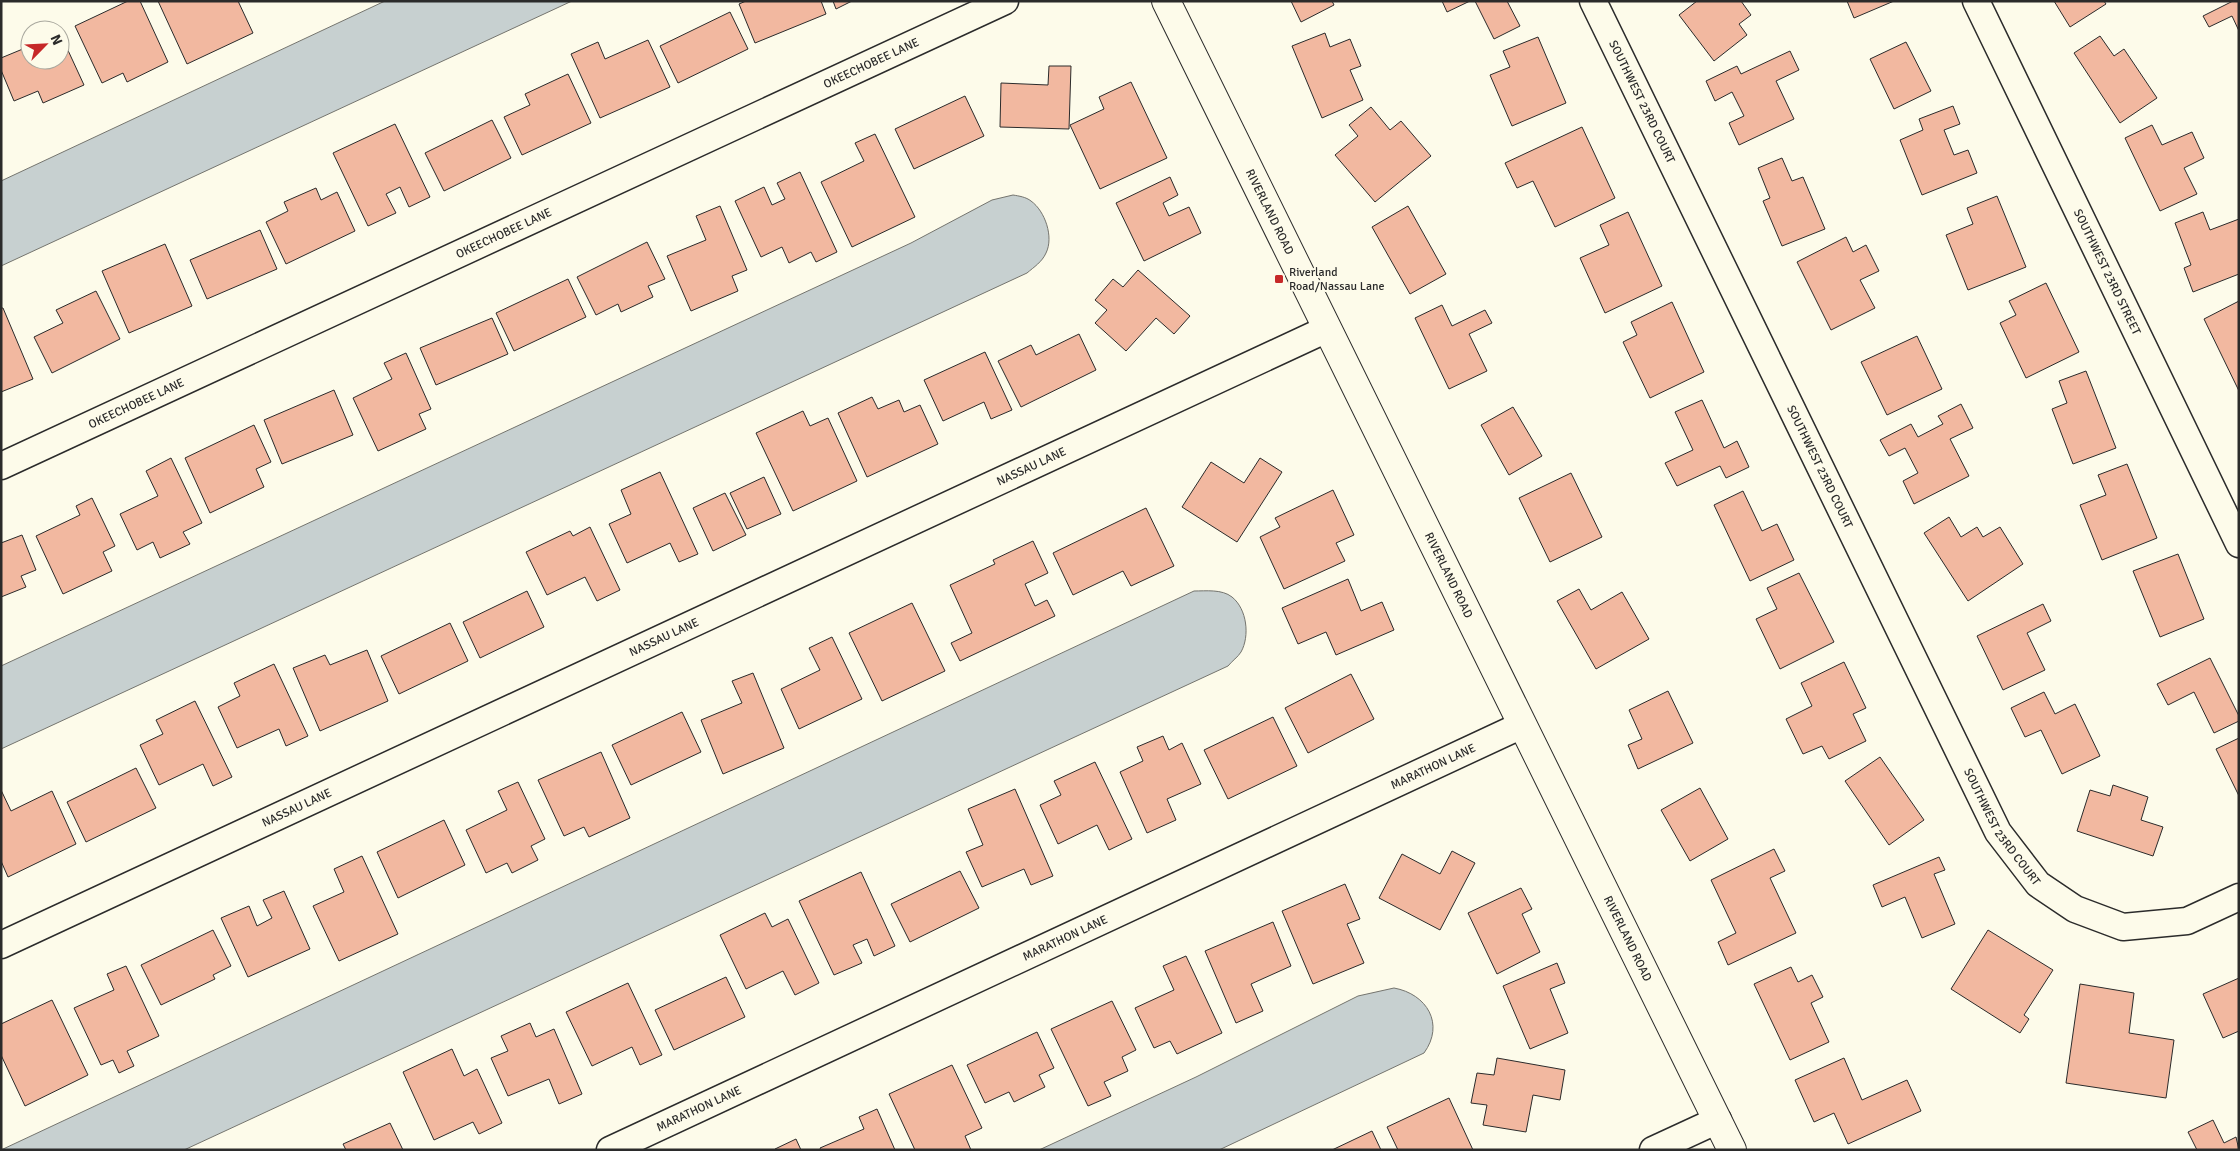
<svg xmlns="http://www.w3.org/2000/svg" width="2240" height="1151" font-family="Signika,sans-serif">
	<rect width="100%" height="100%" fill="#fdfbea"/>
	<!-- water -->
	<path fill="#c7d0d0" stroke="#74746e" d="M385,1H572L1,266V181Z
		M1013,195C1019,196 1026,197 1031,201C1045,211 1054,237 1046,253C1042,262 1034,267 1027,273L1,749V666L911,243L992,200Z
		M1194,591C1206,591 1222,589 1232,597C1247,609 1250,636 1241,652C1238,657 1232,661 1228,666L184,1150H1Z
		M1394,988C1427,994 1445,1024 1424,1053L1219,1150H1039L1196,1077L1358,996Z"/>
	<!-- building -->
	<path fill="#f2b8a0" stroke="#2b2b2b" d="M128,1H140L168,62L127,82L123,73L102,83L75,26Z
		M158,1H238L253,33L187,64Z
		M746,1H821L826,14L755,43L739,4Z
		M833,1H852L836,9Z
		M1291,1H1332L1334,5L1301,22Z
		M1442,1H1470L1447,12Z
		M1475,1H1507L1520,26L1494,39Z
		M1697,1H1741L1751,15L1739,24L1747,35L1714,61L1679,15Z
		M1847,1H1894L1854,18Z
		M2054,1H2104L2106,4L2070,27Z
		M2233,1H2239V31L2232,16L2209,27L2203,16Z
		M730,12L748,49L678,83L660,46Z
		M60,33L84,85L43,103L38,91L14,101L1,70V58L30,46V60H60Z
		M1325,33L1330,47L1350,39L1361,66L1350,70L1363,100L1322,118L1292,46Z
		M2100,36L2114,56L2124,49L2157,98L2120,123L2074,53Z
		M1538,37L1566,103L1512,126L1490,75L1510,67L1503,51Z
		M648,40L670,87L600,118L571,54L598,42L605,59Z
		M1906,42L1931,91L1894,109L1870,59Z
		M1790,51L1799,70L1776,81L1794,119L1739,145L1729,123L1744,116L1732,92L1715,101L1706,81L1737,66L1741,74Z
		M1049,66H1071L1069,129L1000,127L1001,83L1048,85Z
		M568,74L591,123L522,155L504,117L530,105L525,94Z
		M1131,82L1167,158L1100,189L1070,125L1104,109L1099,97Z
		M965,96L984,136L914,169L895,129Z
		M1953,106L1960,124L1944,130L1954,155L1968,150L1977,173L1922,195L1900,140L1923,130L1919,119Z
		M1371,107L1390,130L1401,121L1431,156L1375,202L1335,155L1358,136L1349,125Z
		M492,120L511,158L444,191L425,153Z
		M395,124L430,197L409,207L400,187L386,194L396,213L368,226L333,153Z
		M2152,125L2162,145L2192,132L2204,158L2184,168L2197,194L2160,211L2125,138Z
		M1582,127L1615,198L1555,227L1533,181L1517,188L1505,163Z
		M875,134L915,217L852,247L821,182L864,161L855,143Z
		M1782,158L1792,181L1803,177L1825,229L1782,246L1763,201L1770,198L1758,168Z
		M800,172L837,252L816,262L811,252L789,263L782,247L761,257L735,201L764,187L772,205L785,199L777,183Z
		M1170,177L1178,195L1163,203L1169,216L1189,207L1201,233L1144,261L1116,203Z
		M316,188L321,200L337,192L355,231L286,264L266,222L288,211L284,202Z
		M1997,196L2026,267L1968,290L1946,235L1973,224L1967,208Z
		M720,206L747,270L732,276L738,291L691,311L667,256L706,240L696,216Z
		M1408,206L1446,274L1410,294L1372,227Z
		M1628,212L1662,286L1605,313L1580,258L1609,245L1600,225Z
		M2203,212L2210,230L2239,219V274L2193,292L2184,268L2191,265L2175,223Z
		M260,230L277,269L207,299L190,260Z
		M1846,237L1853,252L1866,245L1879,271L1860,280L1875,308L1831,330L1797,262Z
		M647,242L665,279L648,286L653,297L621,312L618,304L596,315L577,277Z
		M165,244L192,306L129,333L102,271Z
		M1138,270L1190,316L1174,334L1156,318L1126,351L1095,323L1107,310L1095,300L1113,279L1123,287Z
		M568,279L586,317L514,351L496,313Z
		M2046,283L2079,352L2026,378L2000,323L2016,315L2009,301Z
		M96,291L120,339L52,373L34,337L63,323L56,310Z
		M2239,301V391L2204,319Z
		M1672,302L1704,372L1650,398L1623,342L1637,335L1631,322Z
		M1442,305L1452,326L1485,310L1492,323L1469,334L1487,371L1449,389L1415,318Z
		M1,308H3L33,379L1,392Z
		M492,318L508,354L436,385L420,348Z
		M1079,334L1096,370L1021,407L998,361L1031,345L1036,355Z
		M1917,336L1942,389L1887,415L1861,362Z
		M985,352L1012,410L991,419L984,402L943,421L924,380Z
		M406,353L431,409L419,414L426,429L378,451L353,398L392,379L384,363Z
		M2086,371L2116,448L2073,464L2052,409L2067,403L2059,381Z
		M334,390L353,435L282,464L264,420Z
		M872,397L878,409L899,400L904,412L920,405L938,444L867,477L838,413Z
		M1702,400L1724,448L1737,441L1749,467L1726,478L1720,466L1677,486L1665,463L1693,450L1675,412Z
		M1961,404L1973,428L1950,439L1969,476L1914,504L1903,481L1918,473L1905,448L1889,456L1880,440L1911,424L1918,437L1943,424L1938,416Z
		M1513,407L1542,456L1509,475L1481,425Z
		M803,411L810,426L828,418L857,481L793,511L756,433Z
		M254,425L271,462L256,469L264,487L210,513L185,458Z
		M171,458L202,523L183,532L190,544L160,558L153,542L137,550L120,514L158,496L146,471Z
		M1260,458L1282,472L1237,542L1182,507L1211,462L1244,483Z
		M2127,464L2157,538L2102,560L2080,505L2106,495L2098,475Z
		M660,472L698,554L679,562L670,543L627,563L609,524L631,514L621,490Z
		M1571,473L1602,537L1550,562L1519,498Z
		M764,477L781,514L747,529L730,493Z
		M1333,490L1354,535L1336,543L1345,561L1284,589L1260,537L1280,527L1275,518Z
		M1743,491L1762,531L1777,524L1794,560L1750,581L1714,505Z
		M725,493L746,535L713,551L693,508Z
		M92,498L115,546L103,552L112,571L63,594L36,536L80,515L76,506Z
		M1146,508L1174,566L1131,586L1123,571L1073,595L1053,553Z
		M1949,517L1961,537L1977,527L1983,537L2000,527L2023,564L1968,601L1924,533Z
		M590,527L620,590L597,601L585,577L547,595L526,552L570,531L573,536Z
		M22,535L36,570L21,576L26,587L1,597V543Z
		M1033,541L1048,573L1025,584L1035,606L1047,600L1055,616L960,661L951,643L972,633L950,585L995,564L993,560Z
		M2178,554L2204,619L2160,637L2133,571Z
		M1799,573L1834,642L1780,669L1756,619L1777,609L1767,588Z
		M1348,579L1361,611L1382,602L1394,630L1336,655L1326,632L1298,644L1282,608Z
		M1579,589L1591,610L1622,592L1649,639L1596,669L1557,601Z
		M527,591L544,627L480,658L463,622Z
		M912,603L945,671L882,701L849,633Z
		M2043,604L2051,621L2027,633L2045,670L2003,690L1977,636Z
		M450,623L468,661L399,694L381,656Z
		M832,637L862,699L799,729L781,689L820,670L809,648Z
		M367,650L388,701L320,731L293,668L325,655L330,665Z
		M2210,658L2239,716V721L2214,733L2194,692L2168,705L2157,684Z
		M1844,662L1866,708L1853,714L1866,741L1829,759L1822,746L1803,754L1786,719L1812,706L1801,683Z
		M274,664L308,736L286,746L279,729L237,748L218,707L240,696L234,683Z
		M753,673L784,748L723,774L701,720L742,703L732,681Z
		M1351,674L1374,719L1308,753L1285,708Z
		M1668,691L1693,743L1638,769L1628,745L1642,739L1629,710Z
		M2044,692L2055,714L2075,704L2100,756L2062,774L2041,730L2025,737L2011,708Z
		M195,701L232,777L213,786L203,764L159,785L140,745L163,734L156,720Z
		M682,712L701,752L631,785L612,745Z
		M1273,717L1297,766L1228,799L1204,750Z
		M1163,736L1169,750L1182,743L1201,784L1167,799L1176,820L1147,833L1120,772L1143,761L1137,747Z
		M2239,738V796L2216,749Z
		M601,752L630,818L589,837L584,827L564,836L538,780Z
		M1880,757L1924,820L1889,845L1845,781Z
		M1095,762L1132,839L1109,850L1097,825L1058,844L1040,805L1061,795L1054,781Z
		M136,768L156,808L86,842L67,802Z
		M518,782L545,839L531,846L538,860L512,873L507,863L486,873L466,830L507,810L498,791Z
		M2113,785L2148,797L2141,820L2163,827L2153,856L2077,831L2090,790L2110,796Z
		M1700,788L1728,839L1690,861L1661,810Z
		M1015,789L1053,876L1031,885L1024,869L982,887L966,852L983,845L968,809Z
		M1,790L11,811L52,791L76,844L8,877L1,861Z
		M444,820L465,865L398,898L377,852Z
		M1774,849L1785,871L1770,878L1796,933L1728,965L1718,942L1736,933L1711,880Z
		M1452,851L1475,863L1440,930L1379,898L1402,854L1440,874Z
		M362,856L398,934L339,961L313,906L344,892L334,869Z
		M1939,857L1945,870L1934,874L1955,924L1922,938L1905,897L1882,907L1873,885Z
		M960,871L979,908L910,942L891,904Z
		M861,872L895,946L874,956L867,939L853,945L862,963L834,975L799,901Z
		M1345,884L1360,919L1347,924L1364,963L1313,984L1282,911Z
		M1521,888L1532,909L1522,914L1540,952L1497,974L1468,913Z
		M284,891L310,949L248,977L221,918L249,906L257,926L272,918L263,900Z
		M765,913L772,927L788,919L819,983L795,995L783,971L746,989L720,935Z
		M1273,922L1291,966L1251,984L1263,1011L1236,1023L1205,951Z
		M213,930L231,966L213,975L215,979L161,1005L141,965Z
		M1988,930L2053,970L2024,1015L2029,1019L2020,1033L1951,989Z
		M1186,956L1222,1033L1177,1054L1170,1041L1154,1048L1135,1008L1174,990L1163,966Z
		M1557,963L1565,983L1550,989L1568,1033L1530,1049L1503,986Z
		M126,966L159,1036L127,1051L134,1066L119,1073L113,1060L101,1065L74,1008L114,990L107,974Z
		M1791,967L1798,982L1812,975L1823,997L1811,1003L1829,1042L1790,1060L1754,984Z
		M726,977L745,1017L674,1050L655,1010Z
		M2239,978V1031L2223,1038L2203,994Z
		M628,983L662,1055L640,1065L632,1047L592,1066L566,1012Z
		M2080,984L2134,993L2129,1033L2174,1040L2166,1098L2066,1083Z
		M52,1000L88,1075L25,1106L1,1055V1024Z
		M1112,1001L1136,1050L1122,1057L1128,1071L1104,1082L1111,1096L1088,1106L1051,1029Z
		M530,1023L536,1037L554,1029L582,1094L559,1104L549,1079L508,1096L491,1058L508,1051L501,1036Z
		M1037,1032L1054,1068L1039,1075L1045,1087L1014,1102L1009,1092L985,1103L967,1065Z
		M452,1049L464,1076L477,1069L502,1123L479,1134L473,1122L434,1140L403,1072Z
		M1497,1058L1565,1070L1560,1100L1533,1095L1526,1132L1483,1125L1487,1105L1471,1103L1477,1073L1494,1075Z
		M1844,1058L1862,1100L1907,1080L1921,1111L1848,1144L1834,1113L1814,1122L1795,1080Z
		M952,1065L982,1128L965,1136L971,1150H915L889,1094Z
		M1449,1098L1473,1150H1398L1387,1127Z
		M877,1109L895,1150H821L820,1148L864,1129L859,1117Z
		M2213,1120L2224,1143L2236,1137L2239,1150H2197L2188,1132Z
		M390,1123L403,1150H346L343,1144Z
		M1372,1131L1381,1150H1332Z
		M796,1139L801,1150H775V1149Z"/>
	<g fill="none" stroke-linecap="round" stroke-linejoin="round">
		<!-- street casing -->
		<g stroke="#2b2b2b" stroke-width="29">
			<g id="street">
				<path id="s1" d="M1593,1L1998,832L2038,884L2075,909L2123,927L2187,921L2239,897"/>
				<path id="s2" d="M1976,1L2239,544"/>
				<path id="s3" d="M1,466L1005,1"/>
				<path id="s4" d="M1,945L1327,329"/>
				<path id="s5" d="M610,1150L1522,725"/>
				<path d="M1653,1150L1718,1120"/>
			</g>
		</g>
		<!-- secondary casing -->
		<g stroke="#2b2b2b" stroke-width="30">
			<g id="secondary">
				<path id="s6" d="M1166,1L1732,1150"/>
			</g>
		</g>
		<!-- street -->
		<use href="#street" stroke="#fdfbea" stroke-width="26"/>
		<!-- secondary -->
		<use href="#secondary" stroke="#fdfbea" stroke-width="28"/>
	</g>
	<!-- markers -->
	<rect fill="#c62828" stroke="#fdfbea" stroke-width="2" x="1274" y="274" width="10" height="10" rx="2.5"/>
	<g text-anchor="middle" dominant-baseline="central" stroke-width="4" stroke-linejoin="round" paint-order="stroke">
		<!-- street labels -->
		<g font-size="12" fill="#2b2b2b" stroke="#fdfbea">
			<text stroke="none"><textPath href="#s3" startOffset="959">OKEECHOBEE LANE</textPath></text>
			<text stroke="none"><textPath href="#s1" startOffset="112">SOUTHWEST 23RD COURT</textPath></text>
			<text stroke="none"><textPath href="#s6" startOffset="235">RIVERLAND ROAD</textPath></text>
			<text stroke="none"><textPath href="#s3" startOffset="554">OKEECHOBEE LANE</textPath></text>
			<text stroke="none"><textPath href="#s2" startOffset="301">SOUTHWEST 23RD STREET</textPath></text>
			<text stroke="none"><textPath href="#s3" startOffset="149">OKEECHOBEE LANE</textPath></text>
			<text stroke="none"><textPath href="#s1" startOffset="518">SOUTHWEST 23RD COURT</textPath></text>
			<text stroke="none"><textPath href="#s4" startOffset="1136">NASSAU LANE</textPath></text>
			<text stroke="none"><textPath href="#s6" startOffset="640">RIVERLAND ROAD</textPath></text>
			<text stroke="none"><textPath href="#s4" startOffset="731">NASSAU LANE</textPath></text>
			<text stroke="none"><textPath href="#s5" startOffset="908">MARATHON LANE</textPath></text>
			<text stroke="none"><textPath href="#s4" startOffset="326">NASSAU LANE</textPath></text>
			<text stroke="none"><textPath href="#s1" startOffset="922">SOUTHWEST 23RD COURT</textPath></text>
			<text stroke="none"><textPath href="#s5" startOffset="502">MARATHON LANE</textPath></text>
			<text stroke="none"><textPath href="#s6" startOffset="1045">RIVERLAND ROAD</textPath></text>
			<text stroke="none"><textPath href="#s5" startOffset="98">MARATHON LANE</textPath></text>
		</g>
		<!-- poi labels -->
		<g font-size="12" fill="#2b2b2b" stroke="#fdfbea" text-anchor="start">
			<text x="1289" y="272">Riverland<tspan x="1289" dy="14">Road/Nassau Lane</tspan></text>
		</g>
	</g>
	<!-- border -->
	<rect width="2240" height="1151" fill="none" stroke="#2b2b2b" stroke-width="5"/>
	<!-- north arrow -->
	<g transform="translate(45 45) rotate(66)"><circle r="24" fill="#fdfbea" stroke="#a9a89e"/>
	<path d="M0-4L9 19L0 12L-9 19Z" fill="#c62828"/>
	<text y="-8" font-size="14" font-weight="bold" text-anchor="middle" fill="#2b2b2b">N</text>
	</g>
</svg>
